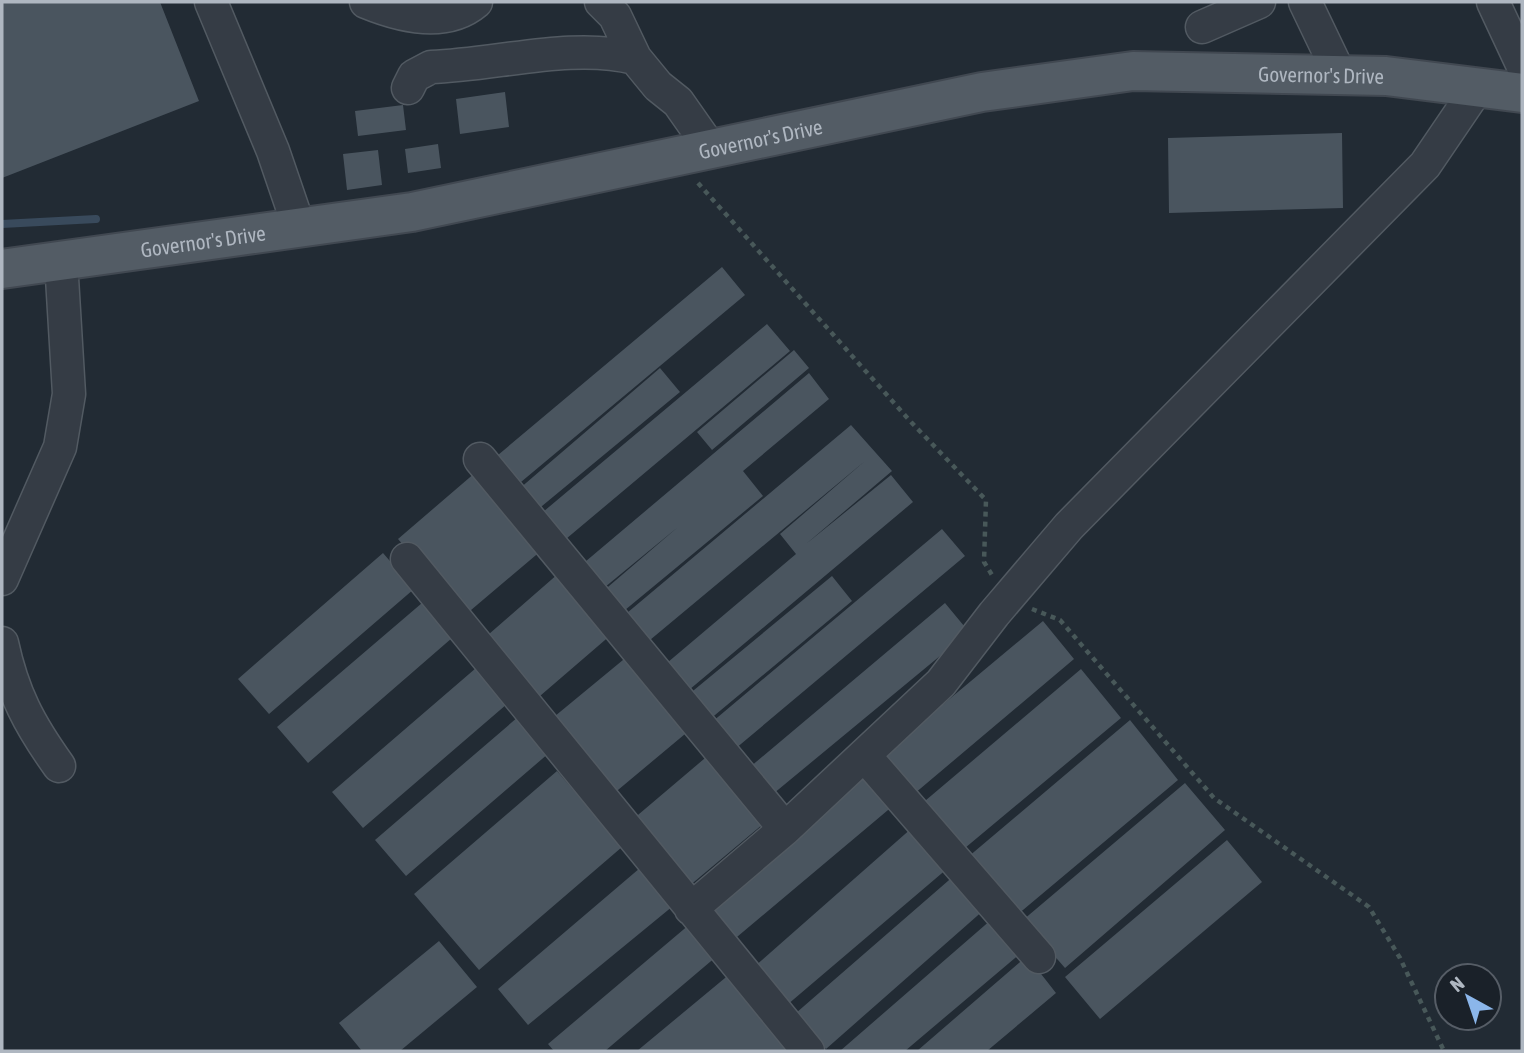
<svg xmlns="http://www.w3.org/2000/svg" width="1524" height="1053" font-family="'Asap Condensed',sans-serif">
	<rect width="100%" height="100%" fill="#222b34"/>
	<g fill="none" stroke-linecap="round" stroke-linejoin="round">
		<!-- stream -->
		<path stroke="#394a5c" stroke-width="8" d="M2,224L96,219"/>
	</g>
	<!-- building -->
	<path fill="#4a555f" d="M2,2H160L199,101L2,178Z
		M505,92L509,127L460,134L456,99Z
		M403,105L406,130L358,136L355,111Z
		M1342,133L1343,208L1169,213L1168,138Z
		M438,144L441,168L408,173L405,149Z
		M378,150L382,185L347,190L343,154Z
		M722,267L745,295L515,487L492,460Z
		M767,324L790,351L560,544L537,517Z
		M794,350L809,368L712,450L697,432Z
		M660,368L680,392L536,511L519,489Z
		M809,373L829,399L743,471L763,496L619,615L602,592L678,527L599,592L579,567Z
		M851,425L892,471L806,544L891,475L913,502L683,695L661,668L796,554L780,534L865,461L644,645L621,618Z
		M476,472L542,550L464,616L398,539Z
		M942,529L965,556L735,749L712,722Z
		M383,553L414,589L269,714L238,679Z
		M559,573L612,634L533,702L481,641Z
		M832,576L852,601L709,720L688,695Z
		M422,603L452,638L308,763L277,727Z
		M945,603L969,632L773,794L750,767Z
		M1043,621L1074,659L914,794L880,757Z
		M629,655L691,729L612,795L549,721Z
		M476,668L507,704L363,828L332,792Z
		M1081,669L1121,718L959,853L919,806Z
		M518,717L549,753L406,876L375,840Z
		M1130,720L1178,780L1017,915L968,857Z
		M711,753L768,820L688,887L632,820Z
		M557,771L622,847L479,970L414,894Z
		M865,773L894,805L731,942L705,912Z
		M1185,783L1225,830L1065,968L1023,920Z
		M913,827L948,868L787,1005L754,967Z
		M1227,840L1262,882L1100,1019L1065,977Z
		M640,868L673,906L528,1025L498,989Z
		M956,874L985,909L826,1049L796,1013Z
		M992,919L1022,952L905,1051H840Z
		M690,924L717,956L605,1051H554L548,1044Z
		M439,941L477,987L400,1051H362L339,1023Z
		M1027,956L1056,993L987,1051H917Z
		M731,973L799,1051H637Z"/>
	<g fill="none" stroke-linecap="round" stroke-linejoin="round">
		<!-- minor casing -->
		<g stroke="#525a62" stroke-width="35">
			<path id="minor" d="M211,2L273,151L299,227
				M366,2C400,16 445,28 476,2
				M601,2L615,16L635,58L658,86L678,102L711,149
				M1305,2L1340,75
				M1493,2L1522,64
				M1202,27L1259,2
				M408,88L414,76L431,67C496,65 572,42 635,58
				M480,459L785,829
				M407,559L808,1051
				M2,579L60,447L69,394L61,261
				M2,643C13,694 29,724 59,766
				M864,755L1039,957
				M691,909L785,829L941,683L994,614L1069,526L1425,165L1478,87"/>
		</g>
		<!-- major casing -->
		<g stroke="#414851" stroke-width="42">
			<g id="major">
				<path id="s1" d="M2,269L412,212L982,92L1133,71L1386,76L1522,93"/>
			</g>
		</g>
		<!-- path -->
		<path stroke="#485859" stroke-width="4.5" stroke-dasharray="5 5" stroke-linecap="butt" d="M698,183L911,422L986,500L984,562L992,575
			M1032,609L1060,620L1214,798L1369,907L1400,958L1444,1051"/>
		<!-- minor -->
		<use href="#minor" stroke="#353c45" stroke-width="32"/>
		<!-- major -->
		<use href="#major" stroke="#535c65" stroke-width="38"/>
	</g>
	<g text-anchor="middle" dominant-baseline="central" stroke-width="7" stroke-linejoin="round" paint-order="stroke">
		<!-- street labels -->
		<g font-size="21" fill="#afb7c1" stroke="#1a2129">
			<text stroke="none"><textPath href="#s1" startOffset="1337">Governor's Drive</textPath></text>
			<text stroke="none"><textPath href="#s1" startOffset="770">Governor's Drive</textPath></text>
			<text stroke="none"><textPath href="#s1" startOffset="203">Governor's Drive</textPath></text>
		</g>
	</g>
	<!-- border -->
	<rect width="1524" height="1053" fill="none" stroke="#afb7c1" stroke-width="7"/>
	<!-- north arrow -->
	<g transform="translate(1468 997) rotate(320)"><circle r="33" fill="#1a2129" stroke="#565d66" stroke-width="2"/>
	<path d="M0-5L12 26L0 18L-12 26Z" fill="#8bb6ea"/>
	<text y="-10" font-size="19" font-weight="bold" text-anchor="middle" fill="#afb7c1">N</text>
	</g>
</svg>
